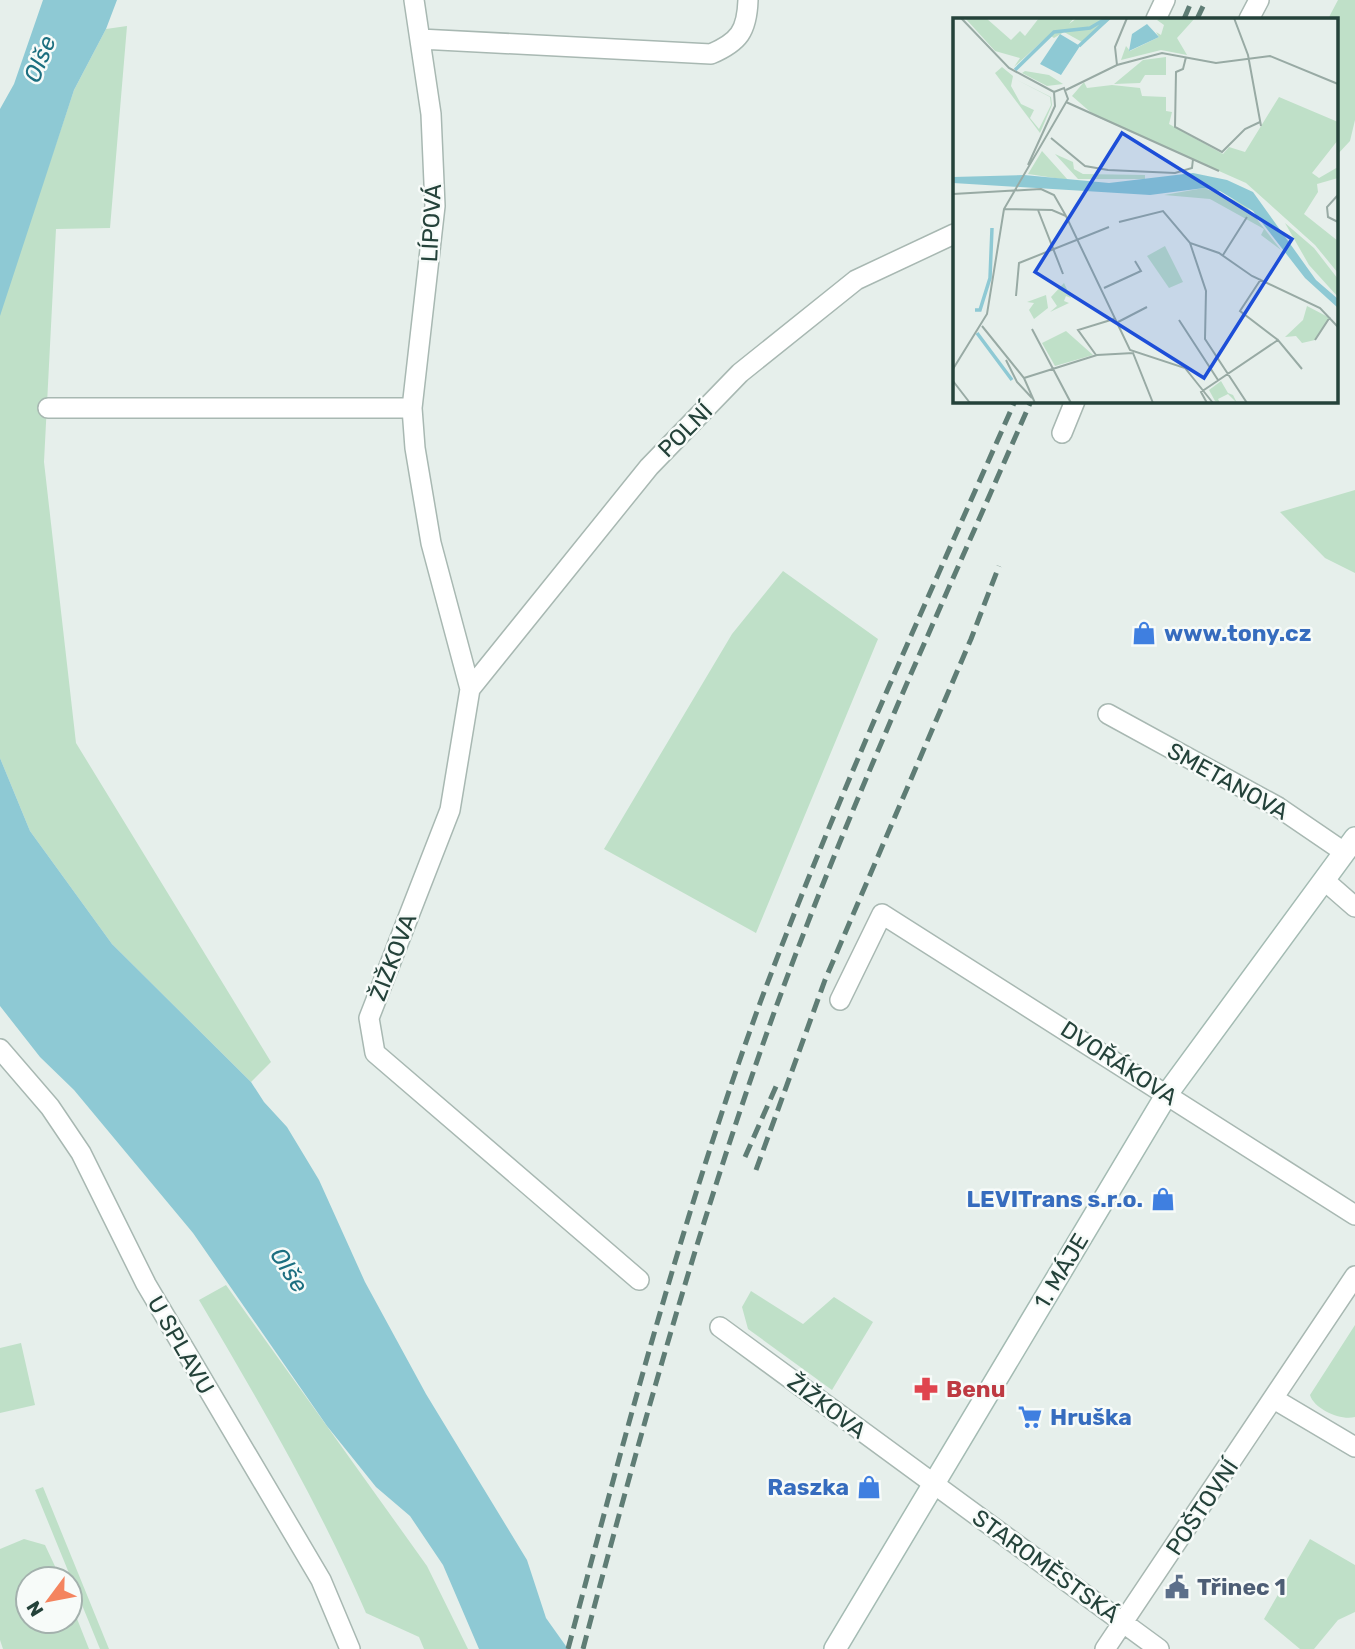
<svg xmlns="http://www.w3.org/2000/svg" width="1355" height="1649" font-family="Rubik,sans-serif">
	<rect width="100%" height="100%" fill="#e6efeb"/>
	<!-- green -->
	<path fill="#bfe0c8" d="M1338,0H1355V120L1350,141L1336,156V19H1328Z
		M127,26L110,228L56,229L44,462L76,743L271,1062L251,1082L112,944L30,831L0,758V311L74,90L106,29Z
		M1355,490V573L1325,558L1280,512Z
		M783,571L878,639L756,933L604,849L732,634Z
		M226,1285L427,1566L468,1649H424L419,1637L366,1613C319,1504 259,1402 199,1300Z
		M751,1291L803,1324L834,1297L873,1322L832,1390L748,1329L742,1307Z
		M1355,1325V1417C1341,1421 1314,1409 1310,1395Z
		M21,1343L35,1405L0,1413V1348Z
		M43,1487L109,1649H100L35,1490Z
		M24,1539L45,1545L61,1579H28V1621H70V1601L89,1649H3L0,1640V1549Z
		M1310,1539L1355,1565V1612L1338,1620L1314,1649H1300L1264,1619Z"/>
	<!-- water -->
	<path fill="#8ec9d4" d="M43,0H117L106,29L74,90L0,316V109L14,84Z
		M0,758L30,831L112,944L251,1082L264,1102L287,1127L319,1180L365,1282L426,1394L527,1560L546,1618L568,1649H479L443,1565L410,1516L376,1487L327,1426L193,1233L74,1090L40,1057L0,1006Z"/>
	<g fill="none" stroke-linecap="round" stroke-linejoin="round">
		<!-- street casing -->
		<g stroke="#a8b8b2" stroke-width="22">
			<path id="street" d="M414,0L431,114L435,206L412,408L415,448L431,543L470,689L450,810L369,1018L375,1053L639,1280
				M1156,19L1165,0
				M1249,19L1259,0
				M420,39L711,54C739,42 747,31 748,0
				M48,408H412
				M1062,433L1075,401
				M470,689L649,467L740,373L856,280L954,234
				M1108,714L1278,807L1344,852
				M1324,880L1355,907
				M840,1000L882,914L1355,1215
				M0,1049L50,1107L81,1153L146,1284L321,1580L350,1649
				M720,1327L1159,1649
				M1274,1399L1355,1447
				M1105,1649L1355,1276"/>
		</g>
		<!-- secondary casing -->
		<g stroke="#a4bbb3" stroke-width="24">
			<path id="secondary" d="M835,1649L1167,1094L1355,838"/>
		</g>
		<!-- street -->
		<use href="#street" stroke="#fff" stroke-width="19"/>
		<!-- secondary -->
		<use href="#secondary" stroke="#fff" stroke-width="21"/>
		<!-- rail -->
		<path stroke="#5f7d75" stroke-width="5" stroke-dasharray="14 7" stroke-linecap="butt" d="M1184,19L1192,0
			M1197,19L1206,0
			M745,1157L778,1082
			M756,1170L825,980L971,639L999,566
			M568,1649C626,1432 683,1214 760,1003C836,799 927,600 1015,401
			M583,1649C640,1434 700,1219 775,1010C850,803 943,603 1031,401"/>
	</g>
	<!-- icons -->
	<defs>
		<g id="shop-bare" transform="scale(1.89)"><path d="M-5-2.5h2.3a2.7 3.5 0 0 1 5.4 0H5L5.5 6h-11ZM-1.5-2.5h3a1.5 2.3 0 0 0-3 0Z" fill="#3f7fe0" stroke="#f7fbf9" stroke-width="2.5" paint-order="stroke"/></g>
		<g id="pharmacy-bare" transform="scale(1.89)"><path d="M-2-6h4v4h4v4h-4v4h-4v-4h-4v-4h4Z" fill="#e0444e" stroke="#f7fbf9" stroke-width="2.5" paint-order="stroke"/></g>
		<g id="supermarket-bare" transform="scale(1.89)"><path d="M-6-5.5h2.5l.6 2H6L4.5 2H-2.5L-4.4-4H-6ZM-1.5 3.2a1.3 1.3 0 1 0 .1 0ZM3 3.2a1.3 1.3 0 1 0 .1 0Z" fill="#3f7fe0" stroke="#f7fbf9" stroke-width="2.5" paint-order="stroke"/></g>
		<g id="civic-bare" transform="scale(1.89)"><path d="M-.6-6.5H3V-4.5H.6V-3L4-1V1h2V6H-6V1h2V-1L-.6-3ZM-1.2 2.5V6h2.4V2.5Z" fill="#5c6f8a" stroke="#f7fbf9" stroke-width="2.5" paint-order="stroke"/></g>
	</defs>
	<g fill-rule="evenodd">
		<use href="#shop-bare" x="1144" y="633"/>
		<use href="#shop-bare" x="1163" y="1199"/>
		<use href="#pharmacy-bare" x="926" y="1389"/>
		<use href="#supermarket-bare" x="1030" y="1417"/>
		<use href="#shop-bare" x="869" y="1487"/>
		<use href="#civic-bare" x="1177" y="1587"/>
	</g>
	<g text-anchor="middle" dominant-baseline="central" stroke-width="5" stroke-linejoin="round" paint-order="stroke">
		<!-- street labels -->
		<g font-size="23" fill="#24423a" stroke="#f7fbf9">
			<text transform="translate(431 223) rotate(-87)">LÍPOVÁ</text>
			<text transform="translate(685 430) rotate(-45)">POLNÍ</text>
			<text transform="translate(1228 781) rotate(29)">SMETANOVA</text>
			<text transform="translate(393 957) rotate(-69)">ŽIŽKOVA</text>
			<text transform="translate(1119 1063) rotate(33)">DVOŘÁKOVA</text>
			<text transform="translate(1061 1271) rotate(-59)">1. MÁJE</text>
			<text transform="translate(181 1345) rotate(60)">U SPLAVU</text>
			<text transform="translate(827 1406) rotate(37)">ŽIŽKOVA</text>
			<text transform="translate(1202 1507) rotate(-56)">POŠTOVNÍ</text>
			<text transform="translate(1046 1566) rotate(36)">STAROMĚSTSKÁ</text>
		</g>
		<!-- shop labels -->
		<g font-size="23" font-weight="bold" fill="#366cbe" stroke="#f7fbf9" text-anchor="start">
			<text x="1164" y="633">www.tony.cz</text>
			<text x="1143" y="1199" text-anchor="end">LEVITrans s.r.o.</text>
			<text x="1050" y="1417">Hruška</text>
			<text x="849" y="1487" text-anchor="end">Raszka</text>
		</g>
		<!-- health labels -->
		<g font-size="23" font-weight="bold" fill="#be3a42" stroke="#f7fbf9" text-anchor="start">
			<text x="946" y="1389">Benu</text>
		</g>
		<!-- service labels -->
		<g font-size="23" font-weight="bold" fill="#4e5e75" stroke="#f7fbf9" text-anchor="start">
			<text x="1197" y="1587">Třinec 1</text>
		</g>
		<!-- water labels -->
		<g font-size="24" font-style="italic" fill="#1c6f80" stroke="#f7fbf9">
			<text transform="translate(40 59) rotate(-68)">Olše</text>
			<text transform="translate(289 1270) rotate(57)">Olše</text>
		</g>
	</g>
	<!-- overview -->
	<g transform="translate(953 18)">
		<rect width="385" height="385" fill="#e6efeb"/>
		<path d="M12,0H33L58,22L67,13L72,18L86,0H121L116,6L124,0H159L129,24L111,14L101,20L96,17L61,49L67,40L42,33ZM208,0H242L224,20L234,37L208,32L168,42L173,28L177,33L206,19L203,14L208,17L211,7L204,2ZM213,39V57H192L187,65L161,66L190,42ZM49,49L60,58L58,68L68,86L81,92L77,100L86,111L98,87L97,79L64,62L98,79L99,87L87,115L42,55ZM72,53L96,57L110,66L94,68L69,55ZM131,64L134,70L159,67L187,70L189,78L213,79V93L219,94L216,106L270,136L276,129L292,134L326,79L385,104V122L359,155L366,160L385,149V160L364,166L365,174L351,196L385,223V255L362,227L293,165L142,98L119,78ZM89,133L115,162L75,156ZM102,136L120,144L121,151L130,156L192,157V161H125ZM251,170L292,186L328,232L308,217L311,211L257,181L211,177ZM332,205L361,230L385,261V279L356,247ZM212,228L230,264L216,270L194,238ZM111,265L118,280L113,278L111,283L116,285L97,294L104,288L98,279ZM93,277L95,290L81,301L76,292L81,285L74,284ZM354,288L377,300L362,322L349,325L343,318L332,319L350,302ZM113,313L140,337L102,348L89,325ZM268,363L275,375L280,377L284,385L275,376L265,381L267,385L262,383L256,372Z" fill="#bfe0c8"/>
		<path d="M194,6L206,19L176,33L179,16ZM107,16L127,28L108,57L87,46ZM240,155L274,162L300,174L363,262L385,281V290L352,260L300,193L267,173L251,170L197,177L0,165V159L71,157L156,165Z" fill="#8ec9d4"/>
		<path fill="none" stroke="#8ec9d4" stroke-width="3.5" d="M126,28L156,0M62,52L101,14L137,10L154,0M22,292H27L37,260L39,210M24,315L59,362"/>
		<path fill="none" stroke="#98aaa4" stroke-width="2" d="M8,0L56,50L101,74M281,0L295,37L308,108M233,39L230,51L223,54L222,109L269,134L292,111L307,104M164,47L162,29L174,0M113,72L164,47L209,35L263,45L317,38L385,66M113,84L266,153M98,120L132,148L155,152L222,155L239,150L240,141M0,176L88,171L101,177L113,198M385,177L374,189L375,199L385,204M51,191L99,192L113,198L177,332L232,350L260,385M85,192L110,256M166,204L210,193L237,225L266,235L299,258L367,290L385,309M237,225L253,273L252,321L294,385M270,237L294,199M308,261L287,293L325,322M151,270L188,253L182,243M63,278L66,245L156,209M226,302L265,362M165,304L194,289M29,308L71,360L82,385M79,311L118,385M362,322L377,299M143,337L125,312L161,301M53,342L64,364L79,380M0,351L34,296L51,191L115,81L111,70L101,74L102,88L75,147M71,360L144,337L180,335L200,385M0,363L17,385M254,385L248,374L325,322L349,351"/>
		<path fill="#1d4ed8" fill-opacity="0.15" stroke="#1d4ed8" stroke-width="3.5" d="M169,115L339,221L251,360L82,254Z"/>
		<rect width="385" height="385" fill="none" stroke="#24423a" stroke-width="3.5"/>
	</g>
	<!-- north arrow -->
	<g transform="translate(49 1600) rotate(238)"><circle r="33" fill="#f7fbf9" stroke="#a3b1ad" stroke-width="2"/>
	<path d="M0-5L12 26L0 18L-12 26Z" fill="#f4845f"/>
	<text y="-10" font-size="19" font-weight="bold" text-anchor="middle" fill="#24423a">N</text>
	</g>
</svg>
